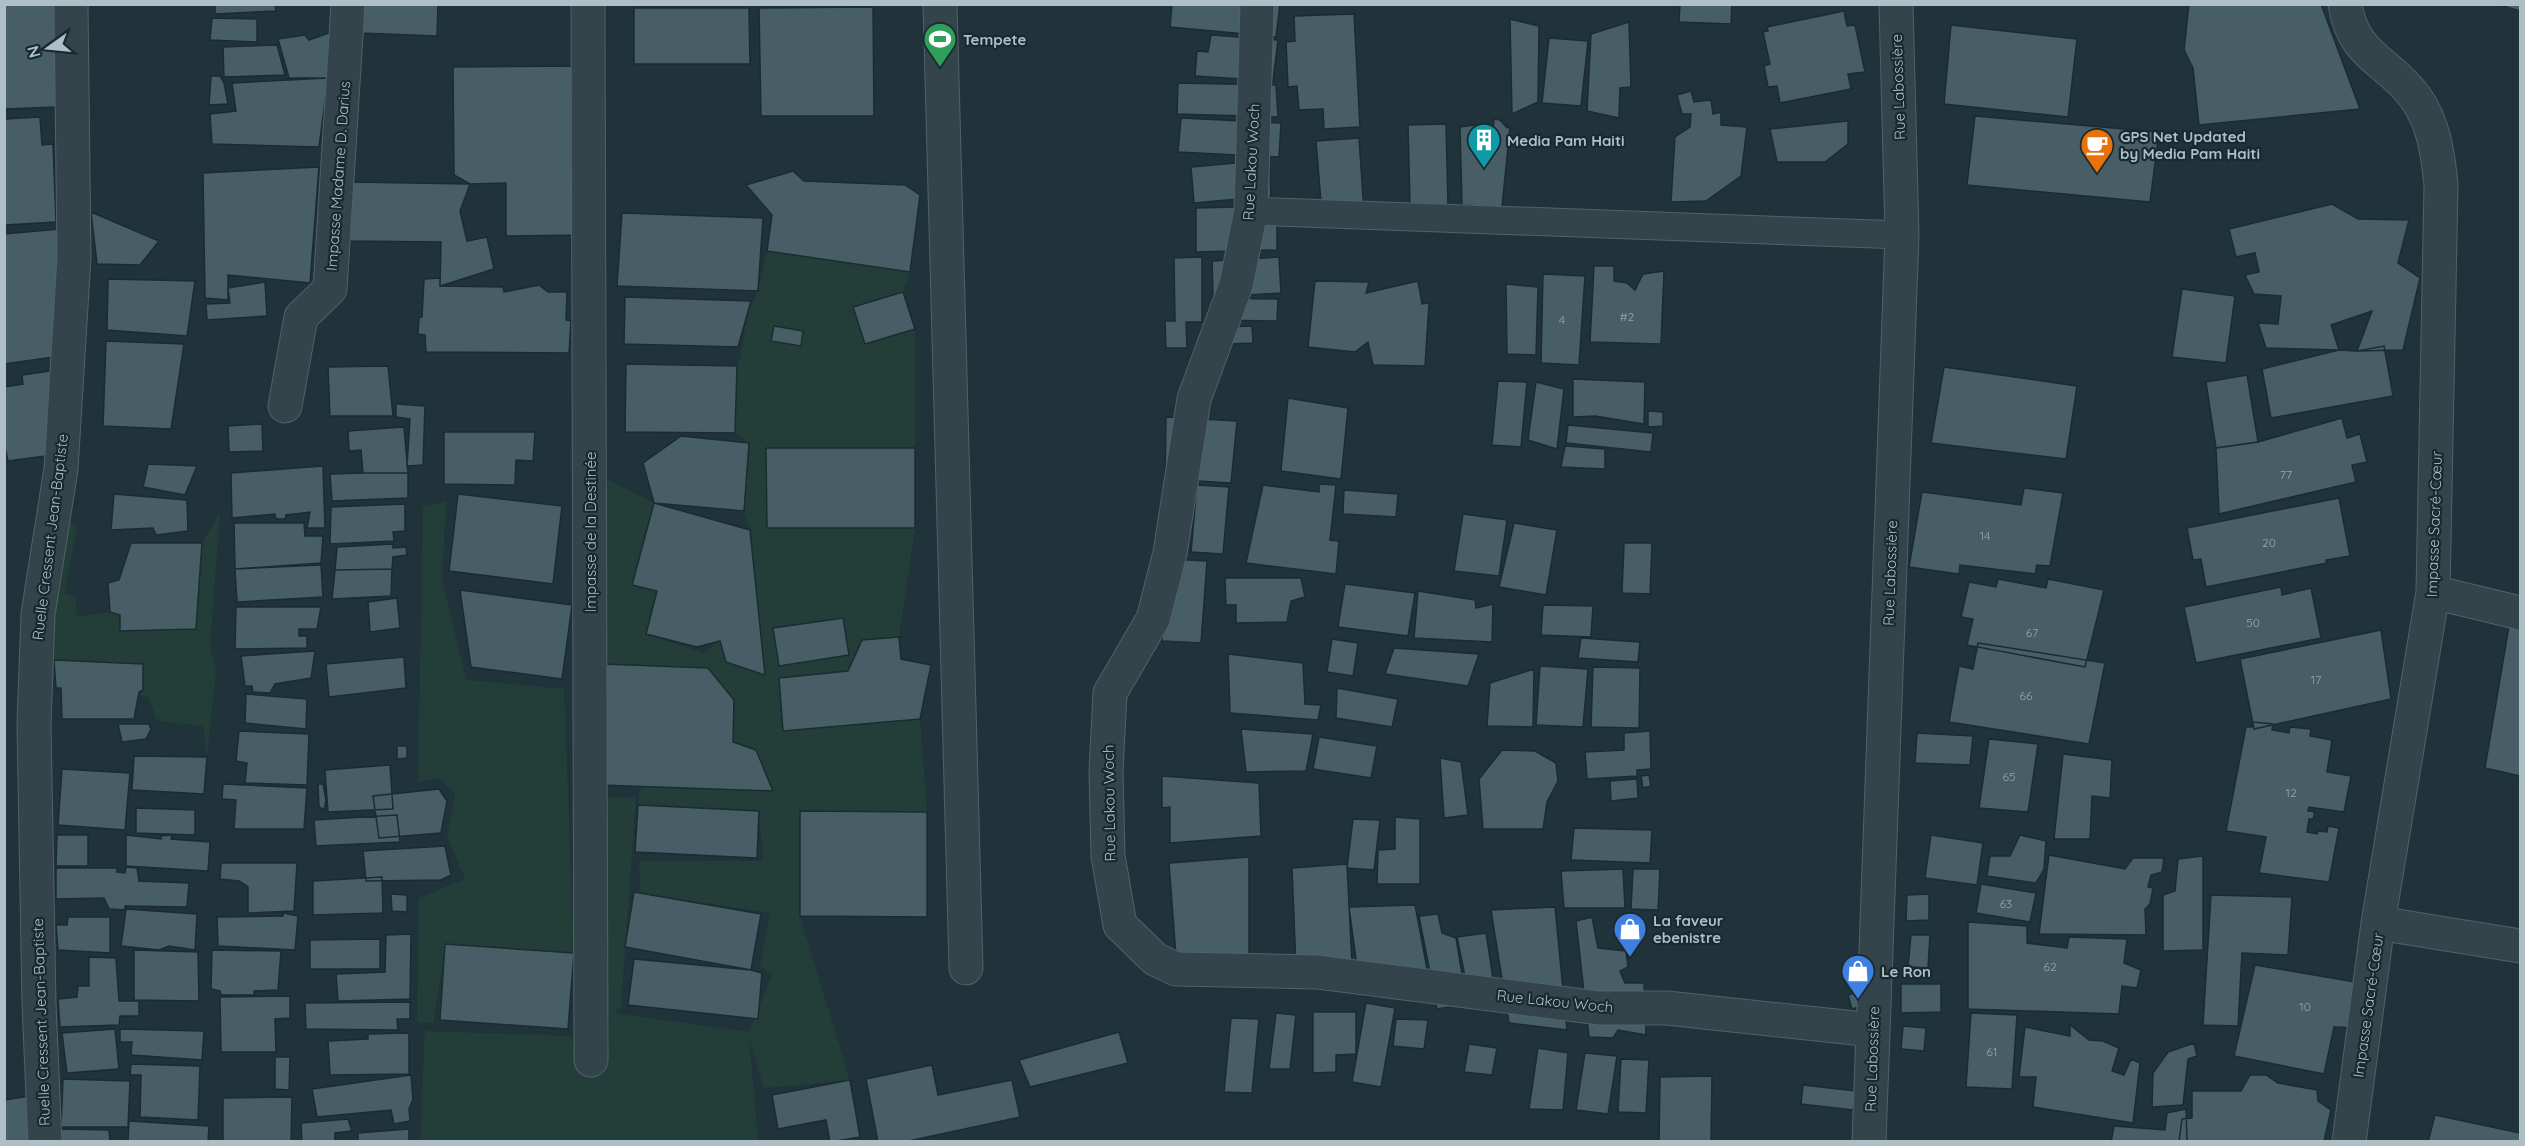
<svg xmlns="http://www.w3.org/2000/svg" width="2525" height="1146" font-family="Quicksand,sans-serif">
	<rect width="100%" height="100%" fill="#20333b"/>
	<!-- green -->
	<path fill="#233e39" d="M767,251L910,272L903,292L853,307L865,344L915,329V448L766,449L767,528H915L899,637L862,640L848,671L779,678L783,730L920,719L927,812L801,820L800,917L850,1080L764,1088L749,1037L758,1141L420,1142L425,1031L571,1036L580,1069L595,1073L610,1016L591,1029L600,798L636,797L621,1007L613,1013L749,1032L772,975L760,966L770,913L640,893L639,861H763L759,812L638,805L641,786L773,790L756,751L733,742L734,700L708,668L603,664L598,475L654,503L632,584L657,591L646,634L704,653L720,641L732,664L764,674L750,530L744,511L749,443L735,433L737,366L741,355L748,313L758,291Z
		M446,501L442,580L466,680L564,689L574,953L446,944L433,1023L417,1022L419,898L465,879L447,836L455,793L438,778L418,782L423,507Z
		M220,513L210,646L216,670L207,757L203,726L157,721L149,698L37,658L54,660L38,614L63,519L77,526L64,593L75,597L77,617L110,612L120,615V631L196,628L202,543Z"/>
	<!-- building -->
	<path fill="#485e67" stroke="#1b2b32" stroke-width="1.5" d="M4,4H56L57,107L4,109Z
		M215,4H275L276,11L215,14Z
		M362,4H438L437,36L360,33Z
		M1172,4H1280L1276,37L1170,27Z
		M1680,4H1732L1731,24L1679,22Z
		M2189,4H2321L2360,109L2199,125L2193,68L2184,50Z
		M2496,4H2520V11Z
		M873,7L874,116H761L759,8Z
		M634,8H749L750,64H634Z
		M1844,11L1847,26L1855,25L1865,72L1848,74L1851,89L1780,103L1777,86L1768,87L1764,66L1770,64L1763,32L1768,31L1767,27Z
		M1354,14L1360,127L1324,129L1323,109L1299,110L1297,86L1288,87L1286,42L1295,41L1294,16Z
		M212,18L257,19V42L210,40Z
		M1510,19L1539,26L1538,102L1512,114Z
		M1629,22L1631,87L1620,88L1619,118L1587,111L1591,34Z
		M1951,25L2077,39L2068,117L1944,104Z
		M337,30L336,78H289L278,39L305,35L309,40Z
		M1211,35L1278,40L1273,81L1195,76L1197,51L1208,52Z
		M1549,38L1588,41L1581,106L1542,103Z
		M277,45L285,75L224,77L223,47Z
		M585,66L586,235L506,236V183L470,184L454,175L453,67Z
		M211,76H220L224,83L228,104L209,105Z
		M328,78L319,147L212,144L210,114L236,111L232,83Z
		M1178,83L1276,85L1278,117L1177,114Z
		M1691,91L1694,102L1711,100L1713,114L1721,112V125L1747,127L1741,176L1706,201L1671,202L1675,137L1690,127L1691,114H1682L1677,95Z
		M1975,116L2159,132L2150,202L1967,185Z
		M40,117L42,145L53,144L56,222L4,225V119Z
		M1181,118L1281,123L1279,157L1178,152Z
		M1494,119L1500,120L1507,128L1510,127L1502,207L1462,205L1460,127L1475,125L1478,133L1493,132Z
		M1848,121V144L1825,162H1777L1770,129Z
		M1446,124L1448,206H1410L1408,125Z
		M1359,138L1364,211L1322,214L1316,141Z
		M1269,160L1271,196L1194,203L1191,167Z
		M319,167L310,283L228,275V300L205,298L203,173Z
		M793,171L804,181L905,185L920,195L910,272L767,251L772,215L746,185Z
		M351,182L470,184L460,211L467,241L487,237L494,269L440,286L441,242L350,241Z
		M2332,204L2358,219L2409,220L2398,263L2420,278L2403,350L2357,351L2372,311L2331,325L2339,350L2266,348L2258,323L2278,324L2281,296L2254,294L2245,275L2259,272L2255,253L2236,257L2229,229Z
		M1277,206V250L1196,252V208Z
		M91,212L159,241L140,265L97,264Z
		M622,213L763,218L758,291L617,286Z
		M60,229L68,355L4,364V234Z
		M1202,257V322H1186L1187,348H1166L1165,321H1175L1174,258Z
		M1279,257L1281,293L1213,297L1212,261Z
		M1594,266H1614V281L1627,283L1635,290L1643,274L1664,271L1661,344L1590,342Z
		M1543,274L1585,276L1579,365L1541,363Z
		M440,278V286L503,287L504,292L539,285L548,292H567L566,320L571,321L569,353L426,352L425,335L418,334L419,317H422L424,279Z
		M108,279L195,281L187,336L107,330Z
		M1315,281L1369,282L1366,293L1418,281L1422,304L1429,303L1425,366L1373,365L1368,342L1355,352L1308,347Z
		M265,282L267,316L207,320L206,304L230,303L228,288Z
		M1506,284L1538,287L1536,355L1507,354Z
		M2182,289L2235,296L2226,363L2172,357Z
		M903,292L915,329L865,344L853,307Z
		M625,297L751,301L738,347L624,344Z
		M1215,298L1278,299L1277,321L1214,320Z
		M774,326L803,331L801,346L771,341Z
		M1252,326L1253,343L1228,344L1227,327Z
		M106,341L184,344L171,429L103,426Z
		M2384,346L2393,396L2271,418L2262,369L2339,350L2357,351Z
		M626,364L737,366L735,433L625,432Z
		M388,366L393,416H330L328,367Z
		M1944,367L2077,386L2066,459L1931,443Z
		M50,371L54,394L53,455L8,461L4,443V387L23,384L22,375Z
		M2247,375L2258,442L2216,448L2206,382Z
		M1573,379L1645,382L1644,424L1595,416L1573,417Z
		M1498,381L1527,382L1521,447L1492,445Z
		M1536,382L1564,389L1557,449L1528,440Z
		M1288,398L1348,408L1341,479L1281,471Z
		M396,404L425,406L423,465L407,466L410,419L396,417Z
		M1648,411L1663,412V426L1648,427Z
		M1166,417L1237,421L1231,483L1165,479Z
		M2342,418L2347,438L2360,434L2367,462L2352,465L2356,482L2219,514L2216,448L2258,442Z
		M262,424L263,451L229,452L228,426Z
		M1568,425L1653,433L1651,452L1566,443Z
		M404,427L408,473H363L361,450L349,451L348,431Z
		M444,432H535L533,461L516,460L515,485L444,484Z
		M681,436L749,443L744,511L654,503L643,463Z
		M1565,446L1605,449V469L1561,467Z
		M766,448H915V528H767Z
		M148,464L197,466L185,495L143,487Z
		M323,466L325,528H307L310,512L286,515L285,519H276L275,514L232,518L231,473Z
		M363,473H408V498L332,501L330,474Z
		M1319,484L1336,485L1330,540L1339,541L1336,574L1246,563L1263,485L1319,492Z
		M1197,485L1229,487L1223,554L1191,552Z
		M2024,488L2063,493L2050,566L2037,565L2035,574L1960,565L1959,574L1909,567L1922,492L2021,505Z
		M1344,490L1398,494L1396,517L1343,514Z
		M114,494L187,500L188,531L156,535L153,528L111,530Z
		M458,494L562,506L553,584L449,571Z
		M2339,498L2350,556L2326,560L2327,563L2206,587L2201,559L2193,560L2187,528Z
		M654,503L750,530L765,675L726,662L720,641L697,647L646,634L657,591L632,585Z
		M405,504V531L393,532L394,541L330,544L331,507Z
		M1463,514L1507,520L1499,576L1454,571Z
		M234,523H304L305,536H323L321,563L235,569Z
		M1514,523L1557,530L1546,595L1499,587Z
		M131,543H202L196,629L120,631V615L110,612L108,583L119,580Z
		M1624,543H1652L1650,594L1622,593Z
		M393,544V548L406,547L407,555L393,557L392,569L335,570L337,547Z
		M1168,559L1207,561L1201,643L1162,641Z
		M321,565L323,597L237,602L235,569Z
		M392,569L391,596L332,599L335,570Z
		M1225,578H1301L1305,597L1291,601L1287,622L1236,623V605H1226Z
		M1998,579L2046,588L2048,579L2104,590L2085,667L1967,645L1973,619L1961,617L1969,582L1996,587Z
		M1345,584L1415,593L1408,636L1338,627Z
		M2281,587L2282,595L2311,588L2321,638L2196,663L2184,607Z
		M460,590L572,605L562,679L471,667Z
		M1418,591L1475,600L1476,608L1493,604L1492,642L1414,638Z
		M397,598L400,628L370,632L368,602Z
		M1543,605L1593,606L1591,637L1541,635Z
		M236,607H321L317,629H299V636H307V648L235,649Z
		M843,618L849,655L779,666L773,628Z
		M2509,626L2520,629V776L2485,768Z
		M2381,630L2391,699L2254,729L2240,659Z
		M899,637L901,659L931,665L920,719L783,731L779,678L848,671L862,640Z
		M1581,638L1640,642L1638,662L1578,658Z
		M1332,639L1358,643L1353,676L1327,672Z
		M1978,643L2105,663L2089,744L1949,722L1959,666L1973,669Z
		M1394,648L1479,654L1468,686L1385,674Z
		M315,651L311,678L275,684L270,693L253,692L252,686H245L241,656Z
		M1228,654L1303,663L1305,704L1321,705L1318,720L1230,713Z
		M404,657L406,688L329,697L326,664Z
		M54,660L143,664V690L139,692L134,719H62L61,688H56Z
		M603,664L708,668L734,700L733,742L756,750L773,791L599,785Z
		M1540,666L1588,669L1583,727L1536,725Z
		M1593,667L1640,668L1639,728L1591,727Z
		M1534,669L1533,727L1487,726L1490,683Z
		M1337,688L1398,699L1392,727L1336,718Z
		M246,694L307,699L306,729L245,723Z
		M2253,722L2273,724L2272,730L2289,733L2290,727L2311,729L2310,736L2332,740L2327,772L2351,776L2344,812L2309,807L2308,811L2315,812L2313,819H2309L2307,832L2317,834L2318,831L2327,832L2328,826L2339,828L2329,882L2259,873L2266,837L2226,831L2246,727H2252Z
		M118,724H149L151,729L146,739L122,742Z
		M1241,729L1313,734L1306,771L1246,772Z
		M239,731L309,734L307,785L245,783L247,763L236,761Z
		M1650,731L1651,769L1637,770V776L1587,779L1585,752L1624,750V733Z
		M1917,733L1973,736L1970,765L1915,763Z
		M1319,737L1377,746L1371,778L1313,769Z
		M1989,739L2038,744L2028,812L1979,808Z
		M397,746H407V758L397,759Z
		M1502,750L1535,751L1556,763L1558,781L1547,802L1543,829H1483L1479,779Z
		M2063,754L2112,760L2110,798L2092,796L2090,839H2054Z
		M134,756L207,757L204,794L132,790Z
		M1440,758L1461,762L1468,815L1444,818Z
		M390,765L393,809L328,812L325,770Z
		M62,769L130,773L125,830L58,825Z
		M1649,775L1651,786L1643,788L1641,776Z
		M1162,776L1259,783L1261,836L1170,843V807L1162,808Z
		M1637,779L1638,798L1611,801L1610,781Z
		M223,784L307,788L304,829H234L236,800L222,799Z
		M318,784H323L326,800L324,810L319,807Z
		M439,789L447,801L441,833L379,838L373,796Z
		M638,805L759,811L757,858L635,852Z
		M136,808L195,810V835L136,833Z
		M800,811L927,812V917L800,916Z
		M397,815L400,842L316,846L314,820Z
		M1395,817L1420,819V884H1377L1378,850L1395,849Z
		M1353,819L1380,820L1374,870L1347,868Z
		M1574,828L1652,830L1650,863L1571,860Z
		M57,835H88V866H56Z
		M126,835L161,839V836L172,835L171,839L210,842L208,871L126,866Z
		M1931,835L1983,843L1977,885L1925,878Z
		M2020,835L2046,841L2044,869L2036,883L1987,876L1990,856H2010Z
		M445,846L451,875L441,880L366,881L363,851Z
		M2049,855L2125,869L2133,858H2164L2162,872L2151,875L2148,887L2153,888L2150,904L2145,909L2146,935L2039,934Z
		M2203,856V950L2163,951V895L2175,891L2178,859Z
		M1249,857V966L1177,970L1169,863Z
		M221,863H297L294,911L248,913V887L239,881L220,879Z
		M1347,864L1352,964L1296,968L1292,868Z
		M126,867L137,868L139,881L189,883L187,907L125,906V910L109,909L104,898L56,899V868H117V872L125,873Z
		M1623,869L1625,908H1564L1561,871Z
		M1633,869H1660L1658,910L1631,909Z
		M382,877L383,913L313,915V881Z
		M1981,884L2036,893L2030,922L1976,913Z
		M634,892L761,914L751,970L625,947Z
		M391,894L407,895V912L392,911Z
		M1929,894V920L1906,921L1907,895Z
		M2211,895L2292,897L2288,955L2242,953L2238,1026L2203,1025Z
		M1415,905L1433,1000L1361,996L1349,907Z
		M1555,907L1567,1030L1509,1023L1491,910Z
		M126,909L197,914L195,950L169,946L159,950L121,946Z
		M283,913L298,916L295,950L218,946L217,917L283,916Z
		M1438,914L1442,933L1456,938L1467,1004L1437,1009L1419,916Z
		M68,917H110V953L58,950L56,925H67Z
		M1592,917L1598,948L1626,951L1628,967L1620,971L1625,983H1644L1646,1035L1618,1030L1613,1038L1589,1037L1576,921Z
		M1968,922L2027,926V943L2067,948L2069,937L2127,939L2124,963L2141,970L2137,988L2122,986L2119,1014L1968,1009Z
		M1486,933L1497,1004L1471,1006L1457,937Z
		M411,934L410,999L338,1001L336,974L385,972L386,935Z
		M1911,935H1930L1928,968L1908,967Z
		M380,939V969H310V940Z
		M445,944L574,953L568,1029L440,1020Z
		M134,950L198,952L199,1001L134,1000Z
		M212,950L281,951L278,990L254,991V995H221L220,991L211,989Z
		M89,957L116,958L119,1001H139V1016H120L119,1025L60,1027L58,999L77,997L78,986H89Z
		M634,959L751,970L762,973L758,1019L628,1005Z
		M2255,965L2367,984L2361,1028L2334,1027L2324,1074L2234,1056Z
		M1901,984H1941V1012L1901,1013Z
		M1862,991L1866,1005L1852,1009L1848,995Z
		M290,996V1018L275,1019L276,1052H221L220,997Z
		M410,1002V1019H397L398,1030L306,1029L305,1003Z
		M1366,1003L1395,1008L1381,1087L1352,1082Z
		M1313,1012H1356V1054L1336,1055V1072L1313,1073Z
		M1276,1013L1296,1015L1290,1069H1269Z
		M1971,1013L2017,1015L2012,1089L1966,1087Z
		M1231,1018L1259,1019L1252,1093L1224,1092Z
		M1396,1019L1428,1020L1424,1049L1393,1046Z
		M2070,1025L2089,1040L2103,1041L2119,1048L2112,1071L2124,1075L2131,1059L2140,1063L2133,1123L2033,1107L2036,1077H2019L2025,1027L2070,1036Z
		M1903,1026L1926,1028L1924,1051L1901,1049Z
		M115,1029L119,1069L67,1073L62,1033Z
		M120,1029L204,1031L202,1060L131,1055L132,1042H120Z
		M1119,1032L1128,1063L1030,1087L1019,1060Z
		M409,1033V1074L330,1075L328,1041L368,1039V1034Z
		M2194,1043L2197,1056L2188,1059L2183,1105L2152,1107L2153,1073L2168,1052Z
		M1469,1044L1497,1048L1492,1075L1464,1072Z
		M1538,1048L1568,1053L1563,1110L1529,1109Z
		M1585,1053L1617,1056L1608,1114L1576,1110Z
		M275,1057H290L289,1090L275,1089Z
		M1621,1059L1649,1060L1646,1113L1618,1112Z
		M131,1064L200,1066L198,1120L140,1117L141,1075H130Z
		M932,1065L938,1095L1012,1080L1020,1117L904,1142H878L866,1079Z
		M411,1075L413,1099L409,1109L410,1121L394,1124L391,1110L317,1117L312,1089Z
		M2250,1075H2266L2278,1083L2317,1090L2318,1101L2331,1110L2324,1141L2179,1142L2182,1119L2192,1118V1091H2241Z
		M1712,1076L1711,1142H1659L1660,1077Z
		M63,1079L130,1081L128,1127H61Z
		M850,1080L860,1137L830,1142L826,1120L778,1129L772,1095Z
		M1803,1085L1856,1091L1853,1110L1801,1104Z
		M30,1096V1142H4V1100Z
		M292,1097L291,1142H223V1098Z
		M2186,1109L2187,1142H2111L2114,1126L2165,1130L2167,1113Z
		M2435,1115L2520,1133V1142H2428Z
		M348,1119L352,1131L335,1133V1142H302L301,1123Z
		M129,1121L209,1126L208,1142H128Z
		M59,1129L109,1130L110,1142H59Z
		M409,1129V1142H358V1133Z"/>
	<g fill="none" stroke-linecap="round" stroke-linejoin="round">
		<!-- lane casing -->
		<g stroke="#516269" stroke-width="29">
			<path id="lane" d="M1251,211L1902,235"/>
		</g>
		<!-- street casing -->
		<g stroke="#516269" stroke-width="35">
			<path id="street" d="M588,4L591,1060
				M940,4L966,968
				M1257,4L1251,211L1236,285L1194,399L1170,553L1153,619L1110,693L1106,771L1108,856L1120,925L1155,959L1176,969L1317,972L1599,1008H1667L1873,1030
				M2345,4C2353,57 2388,60 2415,97C2434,123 2438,154 2441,185L2433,592L2378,923L2349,1142
				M285,406L301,317L330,289L348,4
				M2433,592L2520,613
				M2378,923L2520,946
				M45,1142L39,1004L34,724L38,614L61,469L74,257L71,4
				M1869,1142L1902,235L1896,4"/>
		</g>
		<!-- lane -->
		<use href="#lane" stroke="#33444b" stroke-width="27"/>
		<!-- street -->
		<use href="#street" stroke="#33444b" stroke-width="33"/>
	</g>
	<!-- icons -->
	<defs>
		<g id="stadium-pin" transform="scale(1.725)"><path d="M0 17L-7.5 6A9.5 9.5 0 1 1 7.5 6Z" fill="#2e9e5b" stroke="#192930"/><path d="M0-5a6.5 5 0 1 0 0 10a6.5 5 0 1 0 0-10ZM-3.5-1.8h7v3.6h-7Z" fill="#fff"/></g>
		<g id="building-pin" transform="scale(1.725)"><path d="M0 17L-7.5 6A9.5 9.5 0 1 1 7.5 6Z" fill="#0f9aa8" stroke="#192930"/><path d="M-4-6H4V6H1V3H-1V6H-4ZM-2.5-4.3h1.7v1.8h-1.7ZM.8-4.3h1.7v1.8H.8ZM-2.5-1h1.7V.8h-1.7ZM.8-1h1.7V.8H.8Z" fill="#fff"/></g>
		<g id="cafe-pin" transform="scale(1.725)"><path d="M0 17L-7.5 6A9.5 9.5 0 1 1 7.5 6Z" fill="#e8710a" stroke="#192930"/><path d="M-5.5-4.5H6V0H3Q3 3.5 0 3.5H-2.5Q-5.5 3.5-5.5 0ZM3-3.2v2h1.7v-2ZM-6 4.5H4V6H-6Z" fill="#fff"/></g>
		<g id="shop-pin" transform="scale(1.725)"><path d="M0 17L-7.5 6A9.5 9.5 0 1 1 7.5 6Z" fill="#3f7fe0" stroke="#192930"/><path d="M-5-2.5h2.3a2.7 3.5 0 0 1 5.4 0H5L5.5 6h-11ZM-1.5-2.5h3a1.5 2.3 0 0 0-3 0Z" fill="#fff"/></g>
	</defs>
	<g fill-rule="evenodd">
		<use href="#stadium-pin" x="940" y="39"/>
		<use href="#building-pin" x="1484" y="140"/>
		<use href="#cafe-pin" x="2097" y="145"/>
		<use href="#shop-pin" x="1630" y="929"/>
		<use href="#shop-pin" x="1858" y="971"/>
	</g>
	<g text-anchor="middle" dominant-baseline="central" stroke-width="4.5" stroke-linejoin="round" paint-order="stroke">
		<!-- number labels -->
		<g font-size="12" fill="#94a7b0">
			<text x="1627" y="316">#2</text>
			<text x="1562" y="319">4</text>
			<text x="2286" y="474">77</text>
			<text x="1985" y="535">14</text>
			<text x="2269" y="542">20</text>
			<text x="2253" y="622">50</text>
			<text x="2032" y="632">67</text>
			<text x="2316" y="679">17</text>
			<text x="2026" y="695">66</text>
			<text x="2009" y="776">65</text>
			<text x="2291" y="792">12</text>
			<text x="2006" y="903">63</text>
			<text x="2050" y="966">62</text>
			<text x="2305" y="1006">10</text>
			<text x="1992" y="1051">61</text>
		</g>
		<!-- poi labels -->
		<g font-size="15" font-weight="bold" fill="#aebfc8" stroke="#192930" text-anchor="start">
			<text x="963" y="39">Tempete</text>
			<text x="2120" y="136">GPS Net Updated<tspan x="2120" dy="17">by Media Pam Haiti</tspan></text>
			<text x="1507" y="140">Media Pam Haiti</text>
			<text x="1653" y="920">La faveur<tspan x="1653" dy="17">ebenistre</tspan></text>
			<text x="1881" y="971">Le Ron</text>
		</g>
		<!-- street labels -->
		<g font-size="15" fill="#aebfc8" stroke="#192930">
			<text transform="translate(1898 87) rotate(-92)">Rue Labossière</text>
			<text transform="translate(1251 162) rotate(-87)">Rue Lakou Woch</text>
			<text transform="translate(338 176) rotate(-86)">Impasse Madame D. Darius</text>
			<text transform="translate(2434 524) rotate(-88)">Impasse Sacré-Cœur</text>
			<text transform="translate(590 532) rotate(-90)">Impasse de la Destinée</text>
			<text transform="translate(50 537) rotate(-83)">Ruelle Cressent Jean-Baptiste</text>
			<text transform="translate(1890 573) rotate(-88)">Rue Labossière</text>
			<text transform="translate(1109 803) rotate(-91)">Rue Lakou Woch</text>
			<text transform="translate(1555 1001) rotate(6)">Rue Lakou Woch</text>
			<text transform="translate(2368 1005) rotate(-82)">Impasse Sacré-Cœur</text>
			<text transform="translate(41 1022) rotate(-92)">Ruelle Cressent Jean-Baptiste</text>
			<text transform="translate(1872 1059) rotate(-88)">Rue Labossière</text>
		</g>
	</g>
	<!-- border -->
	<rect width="2525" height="1146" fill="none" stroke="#aebfc8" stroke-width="12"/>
	<!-- north arrow -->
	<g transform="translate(48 48) rotate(255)" stroke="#192930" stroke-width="4.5" paint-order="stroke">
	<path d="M0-4.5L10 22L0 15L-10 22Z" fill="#aebfc8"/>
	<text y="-9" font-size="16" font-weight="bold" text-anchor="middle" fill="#aebfc8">N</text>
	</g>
</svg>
